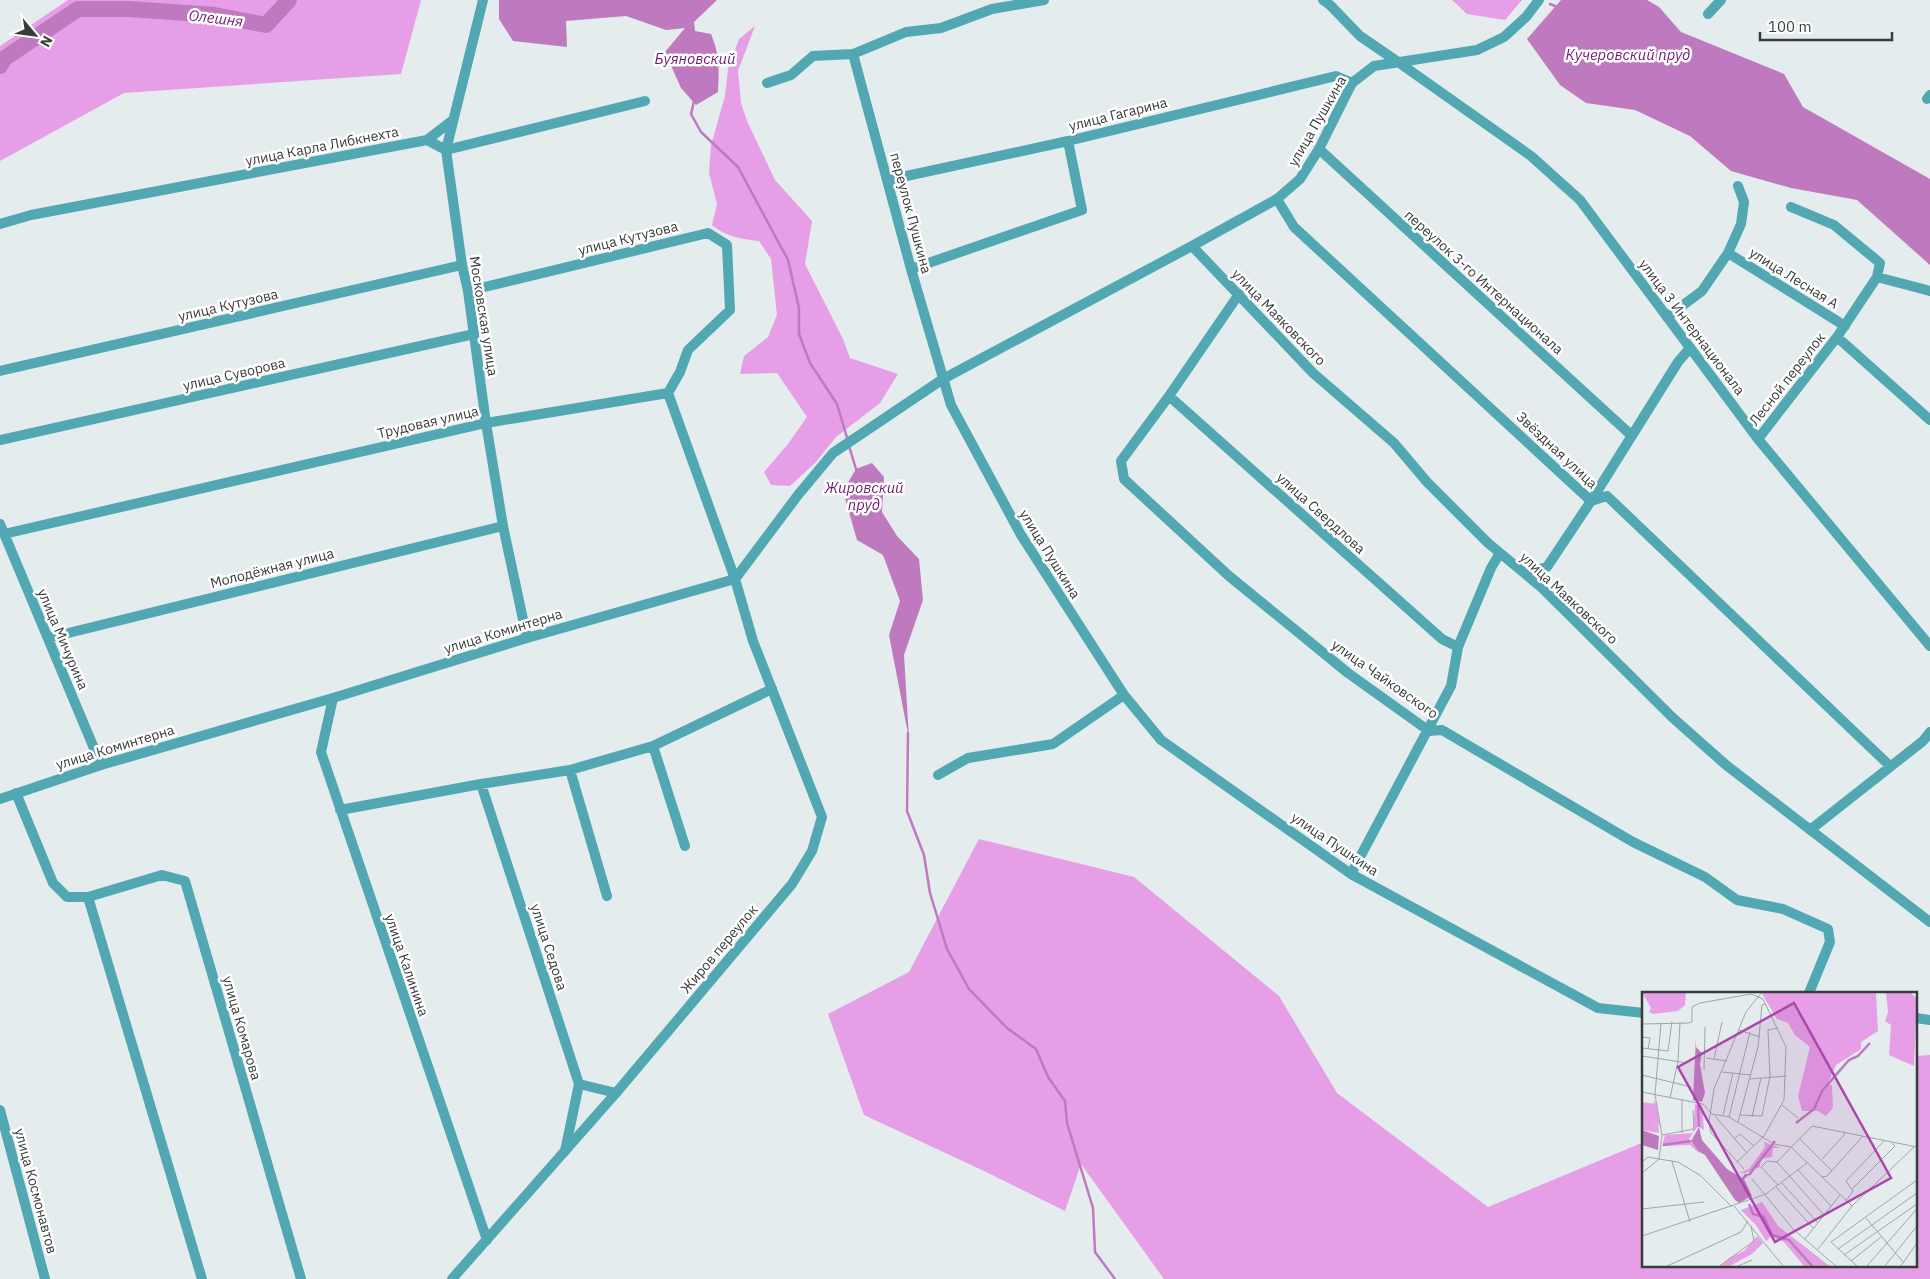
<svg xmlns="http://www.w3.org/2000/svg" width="1930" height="1279" font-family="'IBM Plex Sans',sans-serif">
	<rect width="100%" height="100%" fill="#e4eced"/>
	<!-- forest -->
	<path fill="#e69ee6" d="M68,0H421L401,74L124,93L0,161V46Z
		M1452,0H1522L1505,20L1467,14Z
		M755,26L738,71L741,103L747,121L775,180L812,221L805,264L843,339L850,358L898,374L880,403L836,437L816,462L790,486L771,485L764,472L788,444L807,417L777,373L740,374L744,356L768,337L777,315L771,259L759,241C741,239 726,237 712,225L717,204L709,173L711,145L725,96L728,69L739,39Z
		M979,839L1134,877L1279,996L1337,1093L1488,1207L1644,1142V1265H1916V1056L1930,1055V1279H1164L1081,1164L1065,1211L984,1171L864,1115L828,1014L909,972Z"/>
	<!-- water -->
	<path fill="#bf79bf" d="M499,0H717L694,22L695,31L711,34C720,56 719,69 718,92L696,105L681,88L665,52L685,28L666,30L626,16L566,21L567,47L513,41L499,19Z
		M1561,0H1647L1659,7L1681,32L1784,74L1803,107L1930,179V265L1857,200L1791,188L1731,171L1690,136L1635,110L1586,103L1560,85L1527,39Z
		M872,463L884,477L882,512L897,536L919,559L923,600L904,655L909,739L889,635L900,601L883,555L857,540L843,491L856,469Z"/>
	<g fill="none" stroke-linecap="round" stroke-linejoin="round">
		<!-- stream -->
		<path stroke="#bf79bf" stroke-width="2.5" d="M1550,4L1555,6
			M694,101L691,114L701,132L738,167L788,260L799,308V334L810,363L837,404L848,441
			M849,446L856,469
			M908,733L907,811L924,855L930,893L947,949L969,989L1007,1028L1036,1049L1048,1077L1065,1101L1067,1123L1093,1208L1095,1252L1115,1279"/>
		<!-- river -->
		<path stroke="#bf79bf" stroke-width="16" d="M0,66L5,58L78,9H129L215,15L266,25L289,0"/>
		<!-- minor -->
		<path stroke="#51a7b2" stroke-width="10" d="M1323,0L1330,5L1360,36L1398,62
			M1708,14L1721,0
			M853,54L911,269L951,405L1021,535L1124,695L1161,740L1351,874L1598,1008L1644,1013
			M767,83L791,75L813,56L853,54L906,32L941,28L992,9L1044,0
			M1927,99L1930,95
			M1319,149L1631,435
			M446,150L645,101
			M888,180L1068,141L1336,76L1352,83
			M1277,199L1294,227L1591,501L1607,496L1890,766
			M1791,207L1834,225L1880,263L1877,277L1930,291
			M1192,246L1313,373L1394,443L1427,482L1488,543L1541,587L1673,718L1726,765L1930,922
			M1728,253L1845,326
			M911,269L1082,210L1068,141
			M468,291L708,233L727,245L730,310L688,350L680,372L668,393
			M1239,294L1169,396L1121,461L1124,479L1229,576L1348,673L1429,731L1442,730L1633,842L1705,877L1737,900L1783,909L1828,929L1830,942L1809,993
			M1667,317L1702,291L1728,253L1741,224L1744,202L1738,186
			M1837,337L1930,420
			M0,371L462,265
			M668,393L735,579
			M1169,396L1442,639L1458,647
			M1758,439L1837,337L1877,277
			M0,440L474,334
			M0,524L101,765
			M4,534L486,423L668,393
			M1524,573L1547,567L1591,501L1678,362L1690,348
			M48,638L503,526
			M333,698L321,752L487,1240
			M653,746L685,846
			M570,770L607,896
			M938,775L968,758L1053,744L1124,695
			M481,784L579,1084L616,1093
			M16,793L53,883L67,897H88L162,875L185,881L301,1279
			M340,810L481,784L570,770L653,746L772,689
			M1810,830L1923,741L1930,732
			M1351,874L1451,686L1458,647L1491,568L1500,553
			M88,897L202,1279
			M1916,1018L1930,1020
			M565,1151L579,1084"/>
		<!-- tertiary -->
		<path stroke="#51a7b2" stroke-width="10" d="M483,0L446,150L462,265L468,291L486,423L503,526L527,638
			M1398,62L1531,156L1580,200L1758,439L1930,646
			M427,140L453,120
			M0,224L31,215L427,140L446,150
			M0,799L101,765L333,698L527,638L735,579L798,495L833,453L943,379L1192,246L1277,199L1300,179L1319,149L1352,83L1374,66L1477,50L1504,37L1526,17L1539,0
			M0,1110L45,1279
			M452,1279L616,1093L792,884L812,851L822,817L753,641L735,579"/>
	</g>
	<g text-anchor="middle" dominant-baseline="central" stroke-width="5" stroke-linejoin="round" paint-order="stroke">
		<!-- street labels -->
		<g font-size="14" fill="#393c3c" stroke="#fff">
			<text transform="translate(1118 114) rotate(-14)">улица Гагарина</text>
			<text transform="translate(1317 121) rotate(-60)">улица Пушкина</text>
			<text transform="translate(322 146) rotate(-11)">улица Карла Либкнехта</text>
			<text transform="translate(911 213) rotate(75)">переулок Пушкина</text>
			<text transform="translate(628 238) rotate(-14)">улица Кутузова</text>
			<text transform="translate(1794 278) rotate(32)">улица Лесная А</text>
			<text transform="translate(1484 282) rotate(42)">переулок 3-го Интернационала</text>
			<text transform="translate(228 305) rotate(-13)">улица Кутузова</text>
			<text transform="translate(484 316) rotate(81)">Московская улица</text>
			<text transform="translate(1279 317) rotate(46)">улица Маяковского</text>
			<text transform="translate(1692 327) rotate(53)">улица 3 Интернационала</text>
			<text transform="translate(234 374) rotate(-13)">улица Суворова</text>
			<text transform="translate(1787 379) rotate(-52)">Лесной переулок</text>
			<text transform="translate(428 422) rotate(-13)">Трудовая улица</text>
			<text transform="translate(1557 450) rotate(43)">Звёздная улица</text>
			<text transform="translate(1321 513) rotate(42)">улица Свердлова</text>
			<text transform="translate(1050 554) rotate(58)">улица Пушкина</text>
			<text transform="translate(272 568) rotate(-14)">Молодёжная улица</text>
			<text transform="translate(1569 598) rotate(43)">улица Маяковского</text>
			<text transform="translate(503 631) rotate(-17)">улица Коминтерна</text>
			<text transform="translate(63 639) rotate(67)">улица Мичурина</text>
			<text transform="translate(1385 679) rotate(35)">улица Чайковского</text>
			<text transform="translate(115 747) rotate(-17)">улица Коминтерна</text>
			<text transform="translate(1335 844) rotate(34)">улица Пушкина</text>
			<text transform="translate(549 947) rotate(72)">улица Седова</text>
			<text transform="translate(719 949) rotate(-50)">Жиров переулок</text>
			<text transform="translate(407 965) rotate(71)">улица Калинина</text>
			<text transform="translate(242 1028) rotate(74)">улица Комарова</text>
			<text transform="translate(36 1191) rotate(75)">улица Космонавтов</text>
		</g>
		<!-- water labels -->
		<g font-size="15" font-style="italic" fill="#6f1b72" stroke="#fff">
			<text transform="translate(216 18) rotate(7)">Олешня</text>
			<text x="1628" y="54">Кучеровский пруд</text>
			<text x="695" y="58">Буяновский</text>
			<text x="864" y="487">Жировский<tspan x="864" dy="17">пруд</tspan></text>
		</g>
	</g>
	<!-- overview -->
	<g transform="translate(1642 992)">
		<rect width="275" height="275" fill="#e4eced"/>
		<path d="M0,110L15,112L17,141L0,138Z" fill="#e6a3e6"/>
		<path d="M0,0H44L43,13L36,19L11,22L7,20L9,16ZM119,0H234L236,39L219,50V57L194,73L185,93H190L191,116L184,124L176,119H160L156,104L168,55L153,43L146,31L135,27ZM244,0H268L275,7L272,74L247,63L249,33L243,29L246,20ZM13,109L18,134L12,126L8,133L13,140L3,132L6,127H0V111L8,116ZM53,112L60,113L62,138L56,134L47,147L58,162L48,153L20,154L23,143L51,141ZM122,150L139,156H131L130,165L118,167V175L103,181H98L107,177L123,155ZM120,210L136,234L189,275H163L142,250L129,244L124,249L114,233L99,218ZM115,244L121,251L110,262L86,275H78L87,266L102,259Z" fill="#e69ee6"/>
		<path d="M54,45V55L60,61L58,72L63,101L60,110L51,108ZM57,135L60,148L85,177L100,186L103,182H108L102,187L110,204L97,211L93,208L63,163L56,159L49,149ZM0,138L17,144L16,158L0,153Z" fill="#bf79bf"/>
		<path fill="none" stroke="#bf79bf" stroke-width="2.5" d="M56,113L57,135M154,131L172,117L180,99L207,68L216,64L228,51M21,153L49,149M107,183L133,149M107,212L111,222L122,225L130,243L147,248L171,275"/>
		<path fill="none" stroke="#a0a6a6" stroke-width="1" d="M19,31L13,103L20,143M0,32L47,31L50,30V15L58,11L109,2L121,7L144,55L142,108L122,144L95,170M97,38L118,45M0,45L8,46L6,57M0,56L26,59L30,29M0,64L45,71M64,66L85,69M72,67L80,30M62,78L63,35M80,80L109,83M0,83L49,95M108,87L145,84M0,100L61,112L70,122L87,125L132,152L149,155L210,214M28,106L36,69L38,30M140,113L156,126M51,118L52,137L20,143L17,167L36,170L59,184L90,215M81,123L91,81M98,123L120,124L128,84L126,38L136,36M73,124L105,161M87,125L108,40M110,125L119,86M96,130L116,55L120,13L123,12M40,141V108M157,146L190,179M92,147L98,142L112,154M180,167L202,143V140M30,169L48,230M0,170L6,165L17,167L0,181M135,170L170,134L275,155M135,170L182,223M135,170L125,169L119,175L136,193M102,177L69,141L67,130L72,97L104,20L120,0M156,178L189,214M180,185L185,184L221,144M110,187L151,237L195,275M140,191L176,231M134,195L171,236M210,197L253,154L250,151M204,209L211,199L204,189L242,149M92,214L142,275M0,217L62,210M224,226L261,270M0,244L124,202L165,171M163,247L198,203M189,250L275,188M189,250L216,275M176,257L210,214L272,155M196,257L275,201M202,263L275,212M209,269L239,245M23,275L99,240L106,229M76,275L112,249L109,234M94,275L110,268M224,275L274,218M242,275L275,234M258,275L275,251"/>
		<path fill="#aa47ad" fill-opacity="0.15" stroke="#aa47ad" stroke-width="2.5" d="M152,11L249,186L133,250L36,75Z"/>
		<rect width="275" height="275" fill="none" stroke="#393c3c" stroke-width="2.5"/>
	</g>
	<!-- north arrow -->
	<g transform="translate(35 35) rotate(119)" stroke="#ffffff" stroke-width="4" paint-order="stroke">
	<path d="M0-4L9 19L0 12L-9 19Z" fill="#393c3c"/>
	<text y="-8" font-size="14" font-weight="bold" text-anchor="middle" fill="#393c3c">N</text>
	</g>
	<!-- scale -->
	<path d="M1760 32v8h132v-8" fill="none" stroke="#393c3c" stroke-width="2.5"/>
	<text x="1768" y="32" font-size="15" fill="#393c3c" stroke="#ffffff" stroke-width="4" paint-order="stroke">100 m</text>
</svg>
